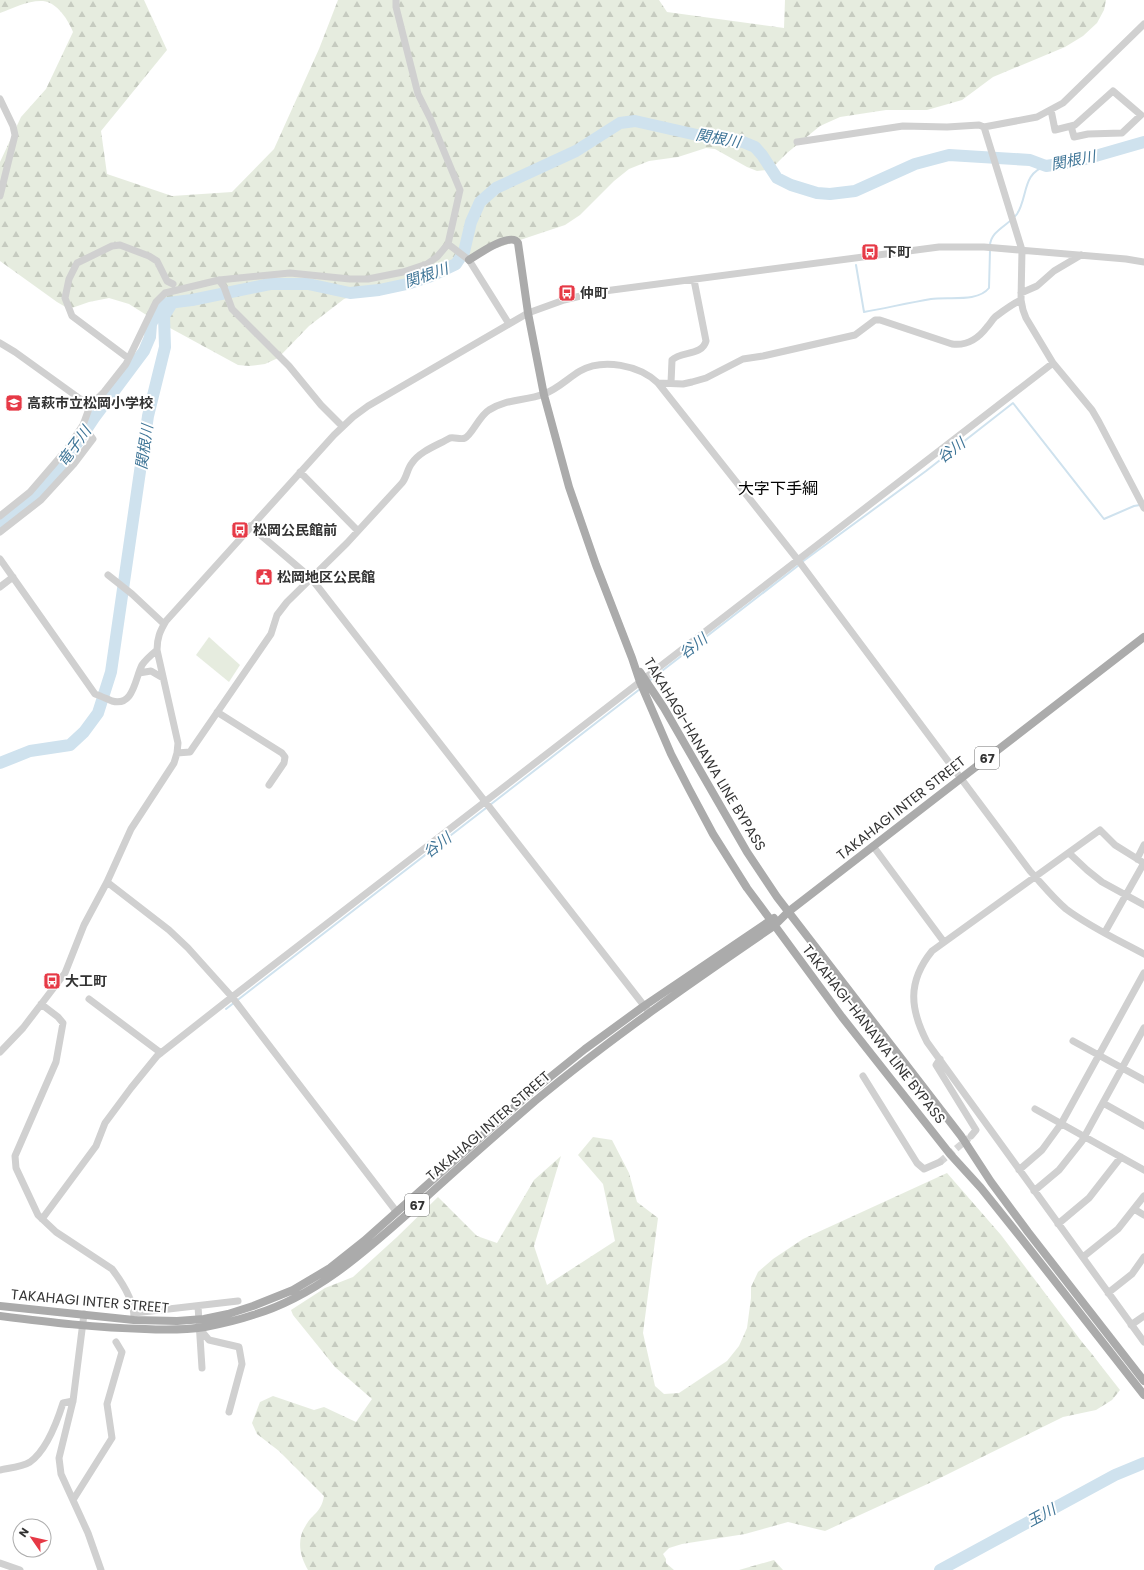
<svg xmlns="http://www.w3.org/2000/svg" width="1144" height="1570" font-family="Poppins,'Noto Sans JP',sans-serif">
	<defs>
		<pattern id="forest-firs" width="22" height="20" patternUnits="userSpaceOnUse"><rect width="22" height="20" fill="#e6ecdf"/><path d="M5 1l3.5 6h-7zM16 11l3.5 6h-7z" fill="#c6cbc0"/></pattern>
	</defs>
	<rect width="100%" height="100%" fill="#fff"/>
	<!-- forest -->
	<path fill="url(#forest-firs)" d="M0,0H144L167,50L101,131L107,174L172,196L232,192L274,149L319,49L338,0H659L667,12L784,28L785,0H1106L1104,10L1097,23L1083,36L1065,47L993,77L962,100L927,110H886L840,117L820,126L787,153L776,164L766,170L757,171L747,167L715,149L706,148L678,157L649,161L629,169L614,181L580,215L565,225L344,299L309,326L278,358L265,364L249,366L238,365L148,316L129,304L109,298L89,302L69,309L57,302L0,261V162L21,117L46,89L73,32C69,21 57,2 43,1C29,0 13,8 0,13Z
		M593,1137L612,1140L629,1173L637,1202L658,1218L643,1333L655,1386L664,1394L679,1393L727,1361L739,1346L747,1328L751,1298V1287L758,1272L773,1259L803,1239L947,1173L1001,1235L1082,1342C1095,1357 1107,1374 1120,1390L1112,1400L1096,1410L1063,1417L934,1481L825,1531L788,1522L745,1534L682,1544L669,1548L663,1554L666,1559V1563L674,1570H308C300,1556 296,1540 306,1525C313,1513 321,1513 324,1496L279,1451L257,1434L252,1423L260,1402L273,1396L314,1410L324,1407L356,1422L372,1399L335,1367L293,1315L291,1310L325,1288L353,1277L397,1237L438,1197L477,1236L497,1243L534,1180L561,1156L534,1246L547,1285L615,1241L603,1184L578,1155Z
		M774,1560L783,1570H739Z"/>
	<!-- green -->
	<path fill="#e6ecdf" d="M209,637L240,665L229,682L196,655Z"/>
	<g fill="none" stroke-linecap="round" stroke-linejoin="round">
		<!-- stream -->
		<path stroke="#cfe2ee" stroke-width="2" d="M990,246C990,231 1009,225 1017,214C1028,197 1022,173 1046,166
			M856,265L864,312C886,308 908,303 931,299C948,296 977,303 989,288L990,250
			M802,562L926,471L1013,403L1104,519L1134,506L1140,505
			M649,681L799,565
			M226,1009L640,689"/>
		<!-- river -->
		<path stroke="#cfe2ee" stroke-width="12" d="M0,523L22,506L47,484L72,451L94,418L144,351L150,337L151,324L160,306L168,303L192,300L270,284H308L350,293L379,290L407,284L431,276L456,264L464,252L471,222L480,202L496,188L576,151L620,123L635,121L697,135L743,142L755,147L762,155L777,178L791,185L817,193L830,194L855,191L915,164L949,155L1030,160L1046,166L1078,161L1144,142
			M0,763L30,751L70,745L84,732L98,713L111,672L148,416L165,347L164,316L172,303
			M940,1570L1115,1475L1144,1463"/>
		<!-- minor-tunnel -->
		<path stroke="#d6d6d6" stroke-width="7" stroke-dasharray="7 3.5" stroke-linecap="butt" d="M940,1162L969,1138"/>
		<!-- minor -->
		<path stroke="#d0d0d0" stroke-width="7" d="M0,99L13,126L15,135L0,196
			M1051,110L1055,130L1075,125L1113,91L1141,115L1122,133L1088,134L1074,137L1071,126
			M984,127L1022,250L1021,300L1023,310L1026,318L1053,363L1092,410L1099,422L1144,508
			M797,142L903,126L947,127L979,125L984,127L1037,117L1063,103L1144,24
			M448,244L469,260L509,324
			M219,280L224,287L232,309L289,366L321,405L342,426
			M1021,293L1037,286L1054,271L1081,255
			M0,343L15,352L90,406
			M128,358L72,316L65,298L69,279L77,263L112,246L120,245L149,256L157,261L167,281L173,284
			M658,383L683,384L692,382L706,378L743,359L763,356L855,335L875,320H880L952,344C967,346 978,339 987,327C990,324 992,320 995,317C1003,311 1012,304 1021,300
			M671,383L672,360C681,351 702,356 706,341L694,280
			M300,472L358,531
			M0,516L30,492L67,449L83,425
			M250,526L311,578L649,1012
			M0,532L41,500L74,464L93,439L83,425L90,406L104,392L126,364L156,302L165,293L219,280L290,273L350,279H368L403,272L427,264L437,257L448,244L460,190L431,120L418,94L396,7V0
			M0,559L95,694C101,696 107,699 112,701C134,707 135,678 142,665C146,659 151,655 157,650
			M108,575L132,594L164,624
			M0,587L13,577
			M139,673L151,671L163,678
			M217,712L282,753L285,757L284,763L269,785
			M177,753L190,752L192,749L271,634L277,615L287,602L347,543L402,483C407,477 407,469 412,463C420,451 438,445 450,438C455,437 461,440 465,438C472,435 479,416 489,410C505,399 526,401 544,394C558,389 568,378 580,371C603,358 639,365 658,383L798,560L1030,871C1042,884 1053,898 1066,909C1090,927 1118,940 1144,954
			M873,846L944,942
			M1069,853L1087,870L1102,882L1144,905
			M1137,859L1144,845
			M1144,863L1115,845L1100,830L932,951C907,982 910,1009 927,1042L1144,1342
			M107,882L169,930L188,948L232,997L396,1211
			M1105,932L1144,863
			M89,999L161,1053
			M41,1004L58,1017L63,1023L56,1062L15,1156L16,1168L38,1215L56,1232L112,1269C122,1282 135,1303 134,1320
			M1073,1041L1144,1080
			M0,1052L23,1028L65,973L84,925L107,882L131,829L174,763L177,753L178,743L157,650C157,638 160,631 166,621L334,435L353,417L368,406L528,313L564,300L597,292L939,247H984L1126,259L1144,262
			M940,1059L936,1065L976,1130L971,1136
			M863,1076L917,1163L924,1169L940,1162
			M1103,1103L1144,1126
			M1035,1109L1144,1170
			M1019,1170L1042,1150L1061,1124L1144,973
			M1034,1191L1059,1170L1082,1141L1144,1028
			M1134,1209L1144,1215
			M42,1219L96,1146L105,1123L131,1088L157,1056L232,997L1053,363
			M1058,1224L1089,1198L1121,1157
			M1083,1257L1118,1229L1144,1196
			M1108,1293L1132,1274L1144,1257
			M198,1306L202,1368
			M134,1313L238,1301
			M84,1314L73,1401L59,1458L61,1474L88,1533L101,1570
			M1131,1325L1144,1316
			M199,1328L209,1340L239,1347L242,1364L229,1412
			M0,1470C9,1468 22,1467 30,1462C47,1450 57,1422 63,1403L73,1401
			M73,1500L112,1438L107,1404L122,1352L116,1342
			M0,1563L20,1570"/>
		<!-- major -->
		<path stroke="#ababab" stroke-width="8" d="M469,260C477,255 511,231 518,243L528,313L544,395L569,487L596,565L632,658L640,682L671,754L689,789L713,834L747,888L842,1017L950,1154L981,1188L1021,1238L1144,1395
			M640,672L664,708L747,852L777,897L961,1136L991,1182L1028,1232L1144,1381
			M0,1306L134,1320L177,1321L204,1319L228,1314L253,1306L293,1290L330,1268L364,1241L529,1094L585,1049L644,1006L774,918
			M0,1316C48,1322 97,1328 145,1329C165,1330 185,1330 205,1327C221,1324 238,1320 253,1315C320,1295 371,1246 422,1201C459,1167 497,1134 535,1101C611,1038 692,982 774,926L788,912L1144,637"/>
	</g>
	<!-- icons -->
	<defs>
		<g id="bus-square" transform="scale(0.9)"><rect x="-9" y="-9" width="18" height="18" rx="4" fill="#e63946" stroke="#fff"/><path d="M-5-6H5V4H4V6H2V4H-2V6H-4V4H-5ZM-3.5-4V0h7V-4ZM-3.5 1.2v1.5H-2V1.2ZM2 1.2v1.5H3.5V1.2Z" fill="#fff"/></g>
		<g id="school-square" transform="scale(0.9)"><rect x="-9" y="-9" width="18" height="18" rx="4" fill="#e63946" stroke="#fff"/><path d="M0-5L7-2L0 1L-7-2ZM-4 1L0 2.5L4 1V4Q0 6-4 4Z" fill="#fff"/></g>
		<g id="civic-square" transform="scale(0.9)"><rect x="-9" y="-9" width="18" height="18" rx="4" fill="#e63946" stroke="#fff"/><path d="M-.6-6.5H3V-4.5H.6V-3L4-1V1h2V6H-6V1h2V-1L-.6-3ZM-1.2 2.5V6h2.4V2.5Z" fill="#fff"/></g>
	</defs>
	<g fill-rule="evenodd">
		<use href="#bus-square" x="870" y="252"/>
		<use href="#bus-square" x="567" y="293"/>
		<use href="#school-square" x="14" y="403"/>
		<use href="#bus-square" x="240" y="530"/>
		<use href="#civic-square" x="264" y="577"/>
		<use href="#bus-square" x="52" y="981"/>
	</g>
	<g text-anchor="middle" dominant-baseline="central" stroke-width="4" stroke-linejoin="round" paint-order="stroke">
		<!-- shield labels -->
		<g fill="#fff" stroke="#707070" stroke-width="1">
			<rect x="975" y="747" width="24" height="22" rx="3"/>
			<rect x="405" y="1194" width="24" height="22" rx="3"/>
		</g>
		<g font-size="13" font-weight="bold" fill="#333">
			<text x="987" y="758">67</text>
			<text x="417" y="1205">67</text>
		</g>
		<!-- poi labels -->
		<g font-size="14" font-weight="bold" fill="#333" stroke="#fff" text-anchor="start">
			<text x="883" y="252">下町</text>
			<text x="580" y="293">仲町</text>
			<text x="27" y="403">高萩市立松岡小学校</text>
			<text x="253" y="530">松岡公民館前</text>
			<text x="277" y="577">松岡地区公民館</text>
			<text x="65" y="981">大工町</text>
		</g>
		<!-- street labels -->
		<g font-size="14" fill="#333" stroke="#fff">
			<text transform="translate(705 754) rotate(59)">TAKAHAGI-HANAWA LINE BYPASS</text>
			<text transform="translate(901 808) rotate(-38)">TAKAHAGI INTER STREET</text>
			<text transform="translate(874 1034) rotate(52)">TAKAHAGI-HANAWA LINE BYPASS</text>
			<text transform="translate(488 1126) rotate(-41)">TAKAHAGI INTER STREET</text>
			<text transform="translate(90 1301) rotate(5)">TAKAHAGI INTER STREET</text>
		</g>
		<!-- water labels -->
		<g font-size="15" font-style="italic" fill="#3f7597" stroke="#fff">
			<text transform="translate(718 138) rotate(10)">関根川</text>
			<text transform="translate(1073 160) rotate(-11)">関根川</text>
			<text transform="translate(426 275) rotate(-19)">関根川</text>
			<text transform="translate(74 446) rotate(-54)">竜子川</text>
			<text transform="translate(144 447) rotate(-82)">関根川</text>
			<text transform="translate(951 450) rotate(-37)">谷川</text>
			<text transform="translate(693 646) rotate(-38)">谷川</text>
			<text transform="translate(437 845) rotate(-38)">谷川</text>
			<text transform="translate(1041 1515) rotate(-28)">玉川</text>
		</g>
		<!-- quarter labels -->
		<g font-size="16" fill="#000" stroke="#fff">
			<text x="778" y="488">大字下手綱</text>
		</g>
	</g>
	<!-- north arrow -->
	<g transform="translate(32 1538) rotate(304)"><circle r="19" fill="#ffffff" stroke="#adadad"/>
	<path d="M0-3L7 15L0 10L-7 15Z" fill="#e63946"/>
	<text y="-6" font-size="11" font-weight="bold" text-anchor="middle" fill="#333333">N</text>
	</g>
</svg>
